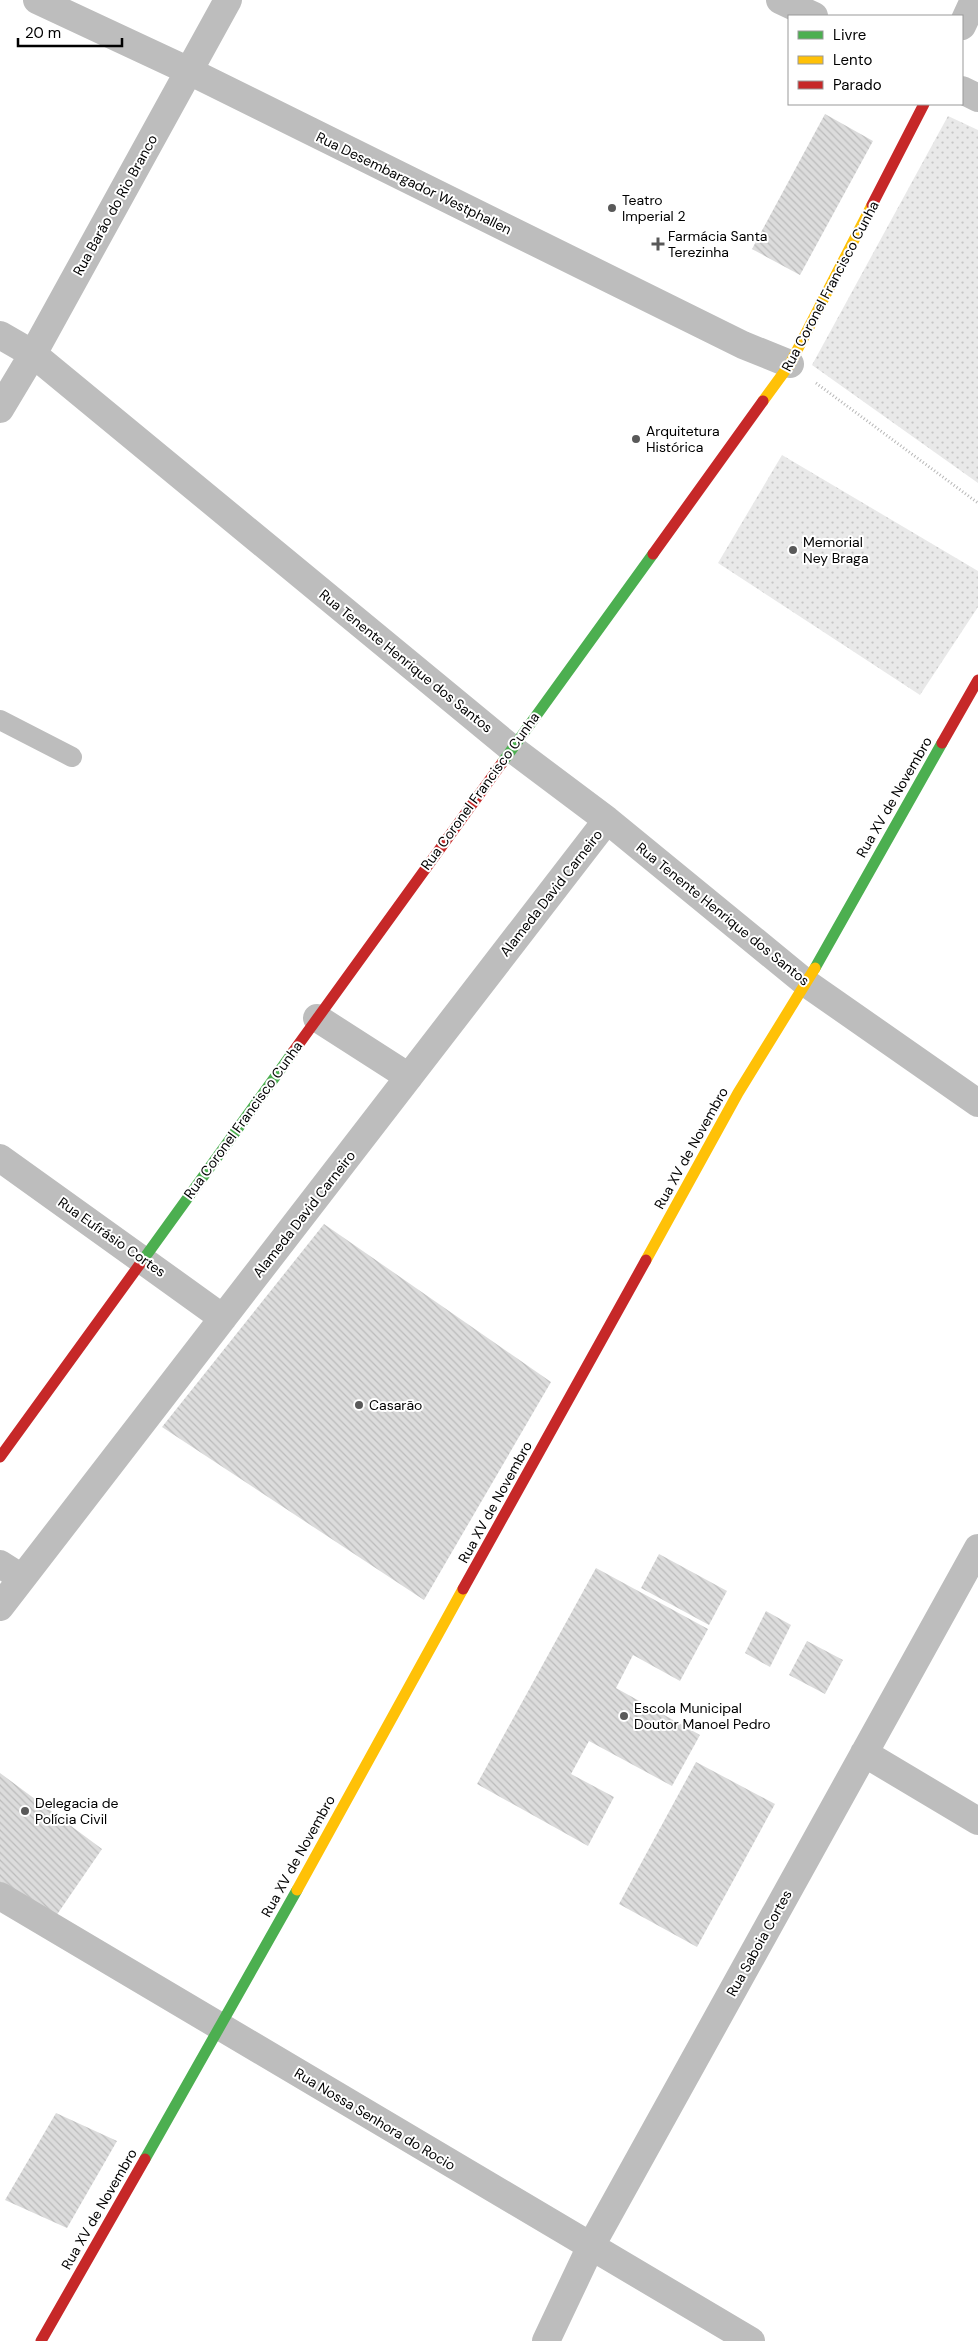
<svg xmlns="http://www.w3.org/2000/svg" width="978" height="2341" font-family="'DM Sans',sans-serif">
	<defs>
		<pattern id="park-dots" width="8" height="8" patternUnits="userSpaceOnUse" patternTransform="scale(1.25)"><rect width="8" height="8" fill="#e9e9e9"/><path d="M2 2h.1M6 6h.1" fill="none" stroke="#c6c6c6" stroke-width="1.8" stroke-linecap="round"/></pattern>
		<pattern id="building-back-hatch" width="6" height="6" patternUnits="userSpaceOnUse" patternTransform="scale(1.25)"><rect width="6" height="6" fill="#dcdcdc"/><path d="M-1 5l2 2M0 0l6 6M5-1l2 2" fill="none" stroke="#bbb"/></pattern>
	</defs>
	<rect width="100%" height="100%" fill="#fff"/>
	<!-- park -->
	<path fill="url(#park-dots)" d="M948,116L978,130V483L812,365Z
		M782,455L978,571V607L920,695L718,563Z"/>
	<!-- building -->
	<path fill="url(#building-back-hatch)" d="M825,114L873,141L800,275L752,249Z
		M324,1224L551,1382L424,1600L162,1427Z
		M659,1554L727,1591L709,1625L641,1588Z
		M596,1568L708,1629L680,1681L633,1655L616,1688L700,1735L672,1786L589,1741L571,1774L614,1797L588,1846L477,1784Z
		M766,1611L791,1625L770,1667L745,1653Z
		M807,1641L843,1660L825,1694L789,1675Z
		M696,1762L775,1804L697,1947L619,1904Z
		M0,1773L102,1849L56,1916L0,1883Z
		M56,2113L117,2141L67,2228L5,2200Z"/>
	<g fill="none" stroke-linecap="round" stroke-linejoin="round">
		<!-- path -->
		<path stroke="#b8b8b8" stroke-width="3" stroke-dasharray="1 2.5" stroke-linecap="butt" d="M816,383L978,503"/>
		<!-- lane -->
		<path stroke="#bdbdbd" stroke-width="20" d="M0,720L72,757"/>
		<!-- street -->
		<path stroke="#bdbdbd" stroke-width="28" d="M37,0L189,71L743,345L790,364
			M780,0L814,16
			M962,26L974,0
			M962,90L978,98
			M0,335L33,354L511,748L607,820L806,983L978,1103
			M0,409L33,354L228,0
			M317,1018L409,1077
			M0,1158L223,1318
			M0,1564L22,1578
			M0,1607L607,820
			M864,1753L978,1821
			M0,1896L751,2341
			M546,2341L591,2246L978,1548"/>
		<!-- fast -->
		<path stroke="#4caf50" stroke-width="11" d="M502,763L653,554
			M815,968L942,743
			M140,1264L293,1052
			M145,2159L297,1890"/>
		<!-- slow -->
		<path stroke="#ffc107" stroke-width="11" d="M763,401L790,364L872,205
			M646,1260L738,1093L815,968
			M297,1890L463,1589"/>
		<!-- jam -->
		<path stroke="#c62828" stroke-width="11" d="M872,205L924,104
			M653,554L763,401
			M942,743L978,680
			M293,1052L502,763
			M0,1457L140,1264
			M463,1589L646,1260
			M41,2341L145,2159"/>
	</g>
	<!-- markers -->
	<g fill="#595959" stroke="#fff" stroke-width="2">
		<circle cx="612" cy="208" r="5"/>
		<path d="M655.5 236.5h5v5h5v5h-5v5h-5v-5h-5v-5h5z"/>
		<circle cx="636" cy="439" r="5"/>
		<circle cx="793" cy="550" r="5"/>
		<circle cx="359" cy="1405" r="5"/>
		<circle cx="624" cy="1716" r="5"/>
		<circle cx="25" cy="1811" r="5"/>
	</g>
	<g text-anchor="middle" dominant-baseline="central" stroke-width="4" stroke-linejoin="round" paint-order="stroke">
		<!-- street labels -->
		<g font-size="14" fill="#000" stroke="#fff">
			<text transform="translate(414 183) rotate(26)">Rua Desembargador Westphallen</text>
			<text transform="translate(115 205) rotate(-61)">Rua Barão do Rio Branco</text>
			<text transform="translate(830 286) rotate(-62)">Rua Coronel Francisco Cunha</text>
			<text transform="translate(406 661) rotate(39)">Rua Tenente Henrique dos Santos</text>
			<text transform="translate(480 791) rotate(-54)">Rua Coronel Francisco Cunha</text>
			<text transform="translate(894 797) rotate(-60)">Rua XV de Novembro</text>
			<text transform="translate(551 893) rotate(-52)">Alameda David Carneiro</text>
			<text transform="translate(723 914) rotate(39)">Rua Tenente Henrique dos Santos</text>
			<text transform="translate(243 1120) rotate(-54)">Rua Coronel Francisco Cunha</text>
			<text transform="translate(691 1148) rotate(-61)">Rua XV de Novembro</text>
			<text transform="translate(304 1214) rotate(-52)">Alameda David Carneiro</text>
			<text transform="translate(112 1237) rotate(35)">Rua Eufrásio Cortes</text>
			<text transform="translate(495 1502) rotate(-61)">Rua XV de Novembro</text>
			<text transform="translate(298 1856) rotate(-61)">Rua XV de Novembro</text>
			<text transform="translate(759 1943) rotate(-61)">Rua Saboia Cortes</text>
			<text transform="translate(375 2119) rotate(31)">Rua Nossa Senhora do Rocio</text>
			<text transform="translate(99 2209) rotate(-60)">Rua XV de Novembro</text>
		</g>
		<!-- poi labels -->
		<g font-size="14" fill="#000" stroke="#fff" text-anchor="start">
			<text x="622" y="200">Teatro<tspan x="622" dy="16">Imperial 2</tspan></text>
			<text x="668" y="236">Farmácia Santa<tspan x="668" dy="16">Terezinha</tspan></text>
			<text x="646" y="431">Arquitetura<tspan x="646" dy="16">Histórica</tspan></text>
			<text x="803" y="542">Memorial<tspan x="803" dy="16">Ney Braga</tspan></text>
			<text x="369" y="1405">Casarão</text>
			<text x="634" y="1708">Escola Municipal<tspan x="634" dy="16">Doutor Manoel Pedro</tspan></text>
			<text x="35" y="1803">Delegacia de<tspan x="35" dy="16">Polícia Civil</tspan></text>
		</g>
	</g>
	<!-- legend -->
	<rect x="788" y="15" width="175" height="90" fill="#ffffff" stroke="#999999"/>
	<rect x="798" y="31" width="25" height="8" fill="#4caf50" stroke="#999999"/>
	<text x="833" y="40" font-size="15" fill="#000000">Livre</text>
	<rect x="798" y="56" width="25" height="8" fill="#ffc107" stroke="#999999"/>
	<text x="833" y="65" font-size="15" fill="#000000">Lento</text>
	<rect x="798" y="81" width="25" height="8" fill="#c62828" stroke="#999999"/>
	<text x="833" y="90" font-size="15" fill="#000000">Parado</text>
	<!-- scale -->
	<path d="M18 38v8h104v-8" fill="none" stroke="#000000" stroke-width="2.5"/>
	<text x="25" y="38" font-size="15" fill="#000000" stroke="#ffffff" stroke-width="4" paint-order="stroke">20 m</text>
</svg>
